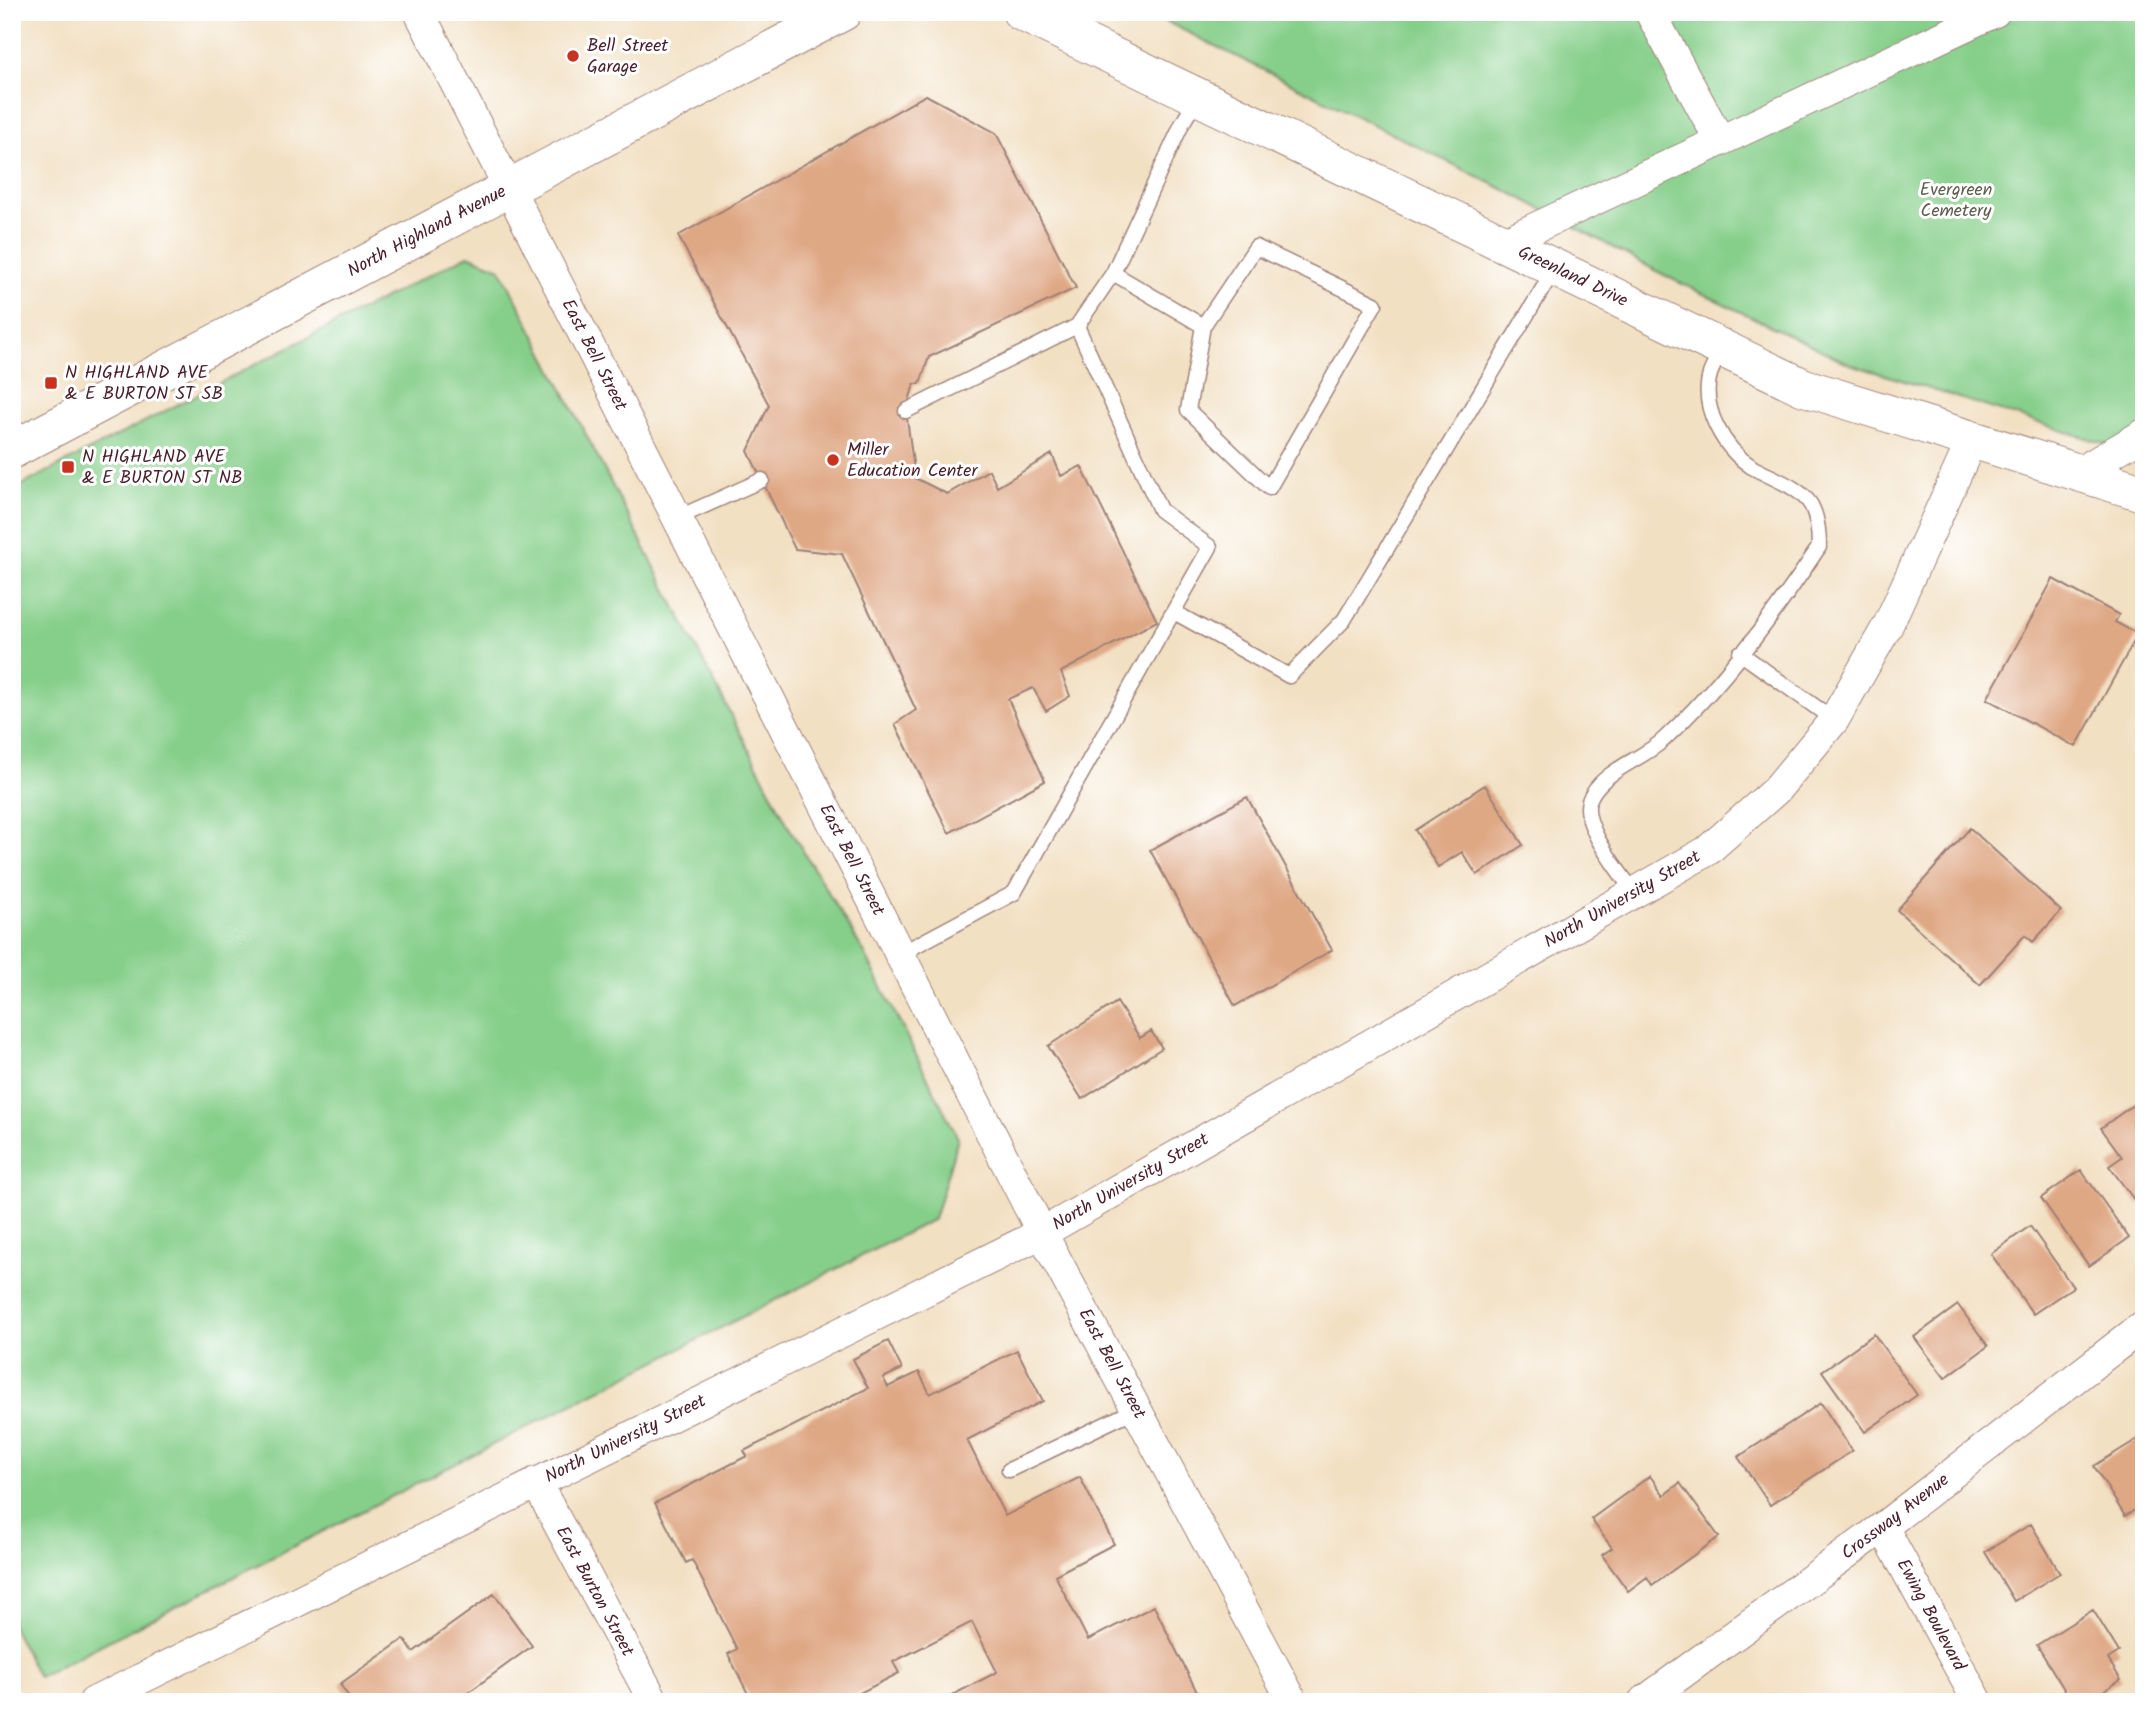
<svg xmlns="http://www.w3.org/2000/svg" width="2156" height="1714" font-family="Kalam,sans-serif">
	<rect width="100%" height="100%" fill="#fff"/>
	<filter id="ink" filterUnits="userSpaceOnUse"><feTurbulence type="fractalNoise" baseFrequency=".0143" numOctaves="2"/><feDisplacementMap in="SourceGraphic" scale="14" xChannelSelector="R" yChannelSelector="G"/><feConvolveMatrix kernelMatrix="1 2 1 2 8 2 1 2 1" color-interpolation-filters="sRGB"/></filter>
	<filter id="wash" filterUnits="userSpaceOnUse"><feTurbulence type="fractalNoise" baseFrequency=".00686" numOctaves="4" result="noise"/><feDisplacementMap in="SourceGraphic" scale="28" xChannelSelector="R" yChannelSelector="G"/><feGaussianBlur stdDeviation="1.57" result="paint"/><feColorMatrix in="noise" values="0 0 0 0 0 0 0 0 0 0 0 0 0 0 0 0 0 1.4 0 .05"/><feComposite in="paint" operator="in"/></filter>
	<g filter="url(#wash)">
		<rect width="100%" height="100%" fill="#f2e0c3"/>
		<!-- green -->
		<path fill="#86cf8a" stroke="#68775a" stroke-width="2" d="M1147,12H2144V456L1850,364L1668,277L1519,197Z
			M468,255L500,268L791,831L865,954L958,1138L934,1219L38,1677L12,1627V490Z"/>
		<g id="blocks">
			<!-- building -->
			<path fill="#dfa885" d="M926,95L996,133L1076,288L929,357L920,384H914L906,411L915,478L947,494L989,470L997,487L1052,454L1061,476L1081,466L1157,621L1061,672L1070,696L1046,711L1033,688L1008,699L1045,781L949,833L895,724L916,710L842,554L795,549L748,451L769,405L678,236Z
				M2053,579L2119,615L2115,622L2138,634L2076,747L1987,699Z
				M1485,785L1523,845L1477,875L1462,852L1438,867L1415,830Z
				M1247,797L1332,950L1235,1006L1150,850Z
				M1970,828L2061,911L2033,942L2025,935L1980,985L1897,910Z
				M1117,1002L1140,1038L1151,1031L1162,1048L1082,1099L1048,1046Z
				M2144,1097V1201L2138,1205L2109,1166L2122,1157L2101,1128Z
				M2081,1170L2129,1238L2089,1266L2041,1198Z
				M2030,1226L2073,1287L2033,1314L1991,1254Z
				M1958,1305L1988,1346L1945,1378L1914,1337Z
				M1874,1334L1917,1395L1865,1432L1822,1371Z
				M888,1341L902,1369L883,1378L888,1387L919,1372L930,1394L1017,1350L1043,1401L967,1440L1005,1516L1080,1477L1114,1544L1055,1575L1088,1640L1154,1606L1202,1702H939L997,1672L972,1622L893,1662L899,1673L842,1702H752L728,1654L737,1649L692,1560L686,1563L655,1503L747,1456L744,1451L868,1388L853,1359Z
				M1821,1403L1852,1451L1770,1505L1738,1457Z
				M2144,1435V1504L2125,1516L2094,1466Z
				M1650,1476L1664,1495L1680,1483L1719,1537L1652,1585L1647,1577L1628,1591L1602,1555L1612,1548L1591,1519Z
				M2031,1524L2060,1573L2014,1601L1985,1552Z
				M494,1594L532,1646L455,1702H352L340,1684L404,1639L413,1652Z
				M2093,1610L2119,1652L2108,1659L2121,1680L2086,1702H2072L2037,1645Z"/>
		</g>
	</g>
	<g filter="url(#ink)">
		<use href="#blocks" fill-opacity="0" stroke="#9e8077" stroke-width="2"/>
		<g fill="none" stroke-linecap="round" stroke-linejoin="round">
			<!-- service casing -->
			<g stroke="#9e8077" stroke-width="17">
				<path id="service" d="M1113,273L1203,326L1188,410L1269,488L1375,304L1256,247L1203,326
					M906,411L1077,326
					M677,518L762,480
					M1174,612L1289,676L1344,620L1555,268
					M1740,653L1834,720
					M1635,894C1621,873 1581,826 1589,801C1599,772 1641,760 1662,741C1722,686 1774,615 1819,547C1819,533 1818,518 1811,505C1799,486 1771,478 1752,467C1724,449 1700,408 1710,374C1713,366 1718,357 1722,349
					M900,954L1014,893L1210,547L1160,510L1077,326L1113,273L1182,124L1197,98
					M1009,1470L1137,1409"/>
			</g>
			<!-- minor casing -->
			<g stroke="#9e8077" stroke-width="32">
				<g id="minor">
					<path id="s1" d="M419,12L1042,1233L1293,1702"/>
					<path d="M1650,12L1720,141"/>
					<path d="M1503,243L1995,12"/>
					<path d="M2078,473L2144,434"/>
					<path id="s2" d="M536,1482L654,1702"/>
					<path id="s3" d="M1883,1527L1978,1702"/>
					<path id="s4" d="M94,1702L1042,1233L1707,851L1776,790L1834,720L1888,625L1972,440"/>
					<path id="s5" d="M1643,1702L1883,1527L2144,1325"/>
				</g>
			</g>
			<!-- tertiary casing -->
			<g stroke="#9e8077" stroke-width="39">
				<g id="tertiary">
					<path id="s6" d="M1021,12L1803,387L2144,493"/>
					<path id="s7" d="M12,450L843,12"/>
				</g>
			</g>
			<!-- service -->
			<use href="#service" stroke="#fff" stroke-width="14"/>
			<!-- minor -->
			<use href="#minor" stroke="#fff" stroke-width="30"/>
			<!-- tertiary -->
			<use href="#tertiary" stroke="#fff" stroke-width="37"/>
		</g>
	</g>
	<!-- markers -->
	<g fill="#c8321e" stroke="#fff" stroke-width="2.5">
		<circle cx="573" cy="56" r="7"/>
		<rect x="44" y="376" width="14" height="14" rx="3.5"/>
		<circle cx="833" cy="460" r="7"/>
		<rect x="61" y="460" width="14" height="14" rx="3.5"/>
	</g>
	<g text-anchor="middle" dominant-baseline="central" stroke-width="6" stroke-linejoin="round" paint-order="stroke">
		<!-- poi labels -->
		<g font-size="18" fill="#4a1f2b" stroke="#fff" text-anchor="start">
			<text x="587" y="46">Bell Street<tspan x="587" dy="21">Garage</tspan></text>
			<text x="65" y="373">N HIGHLAND AVE<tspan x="65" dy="21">&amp; E BURTON ST SB</tspan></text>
			<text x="847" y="450">Miller<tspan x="847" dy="21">Education Center</tspan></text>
			<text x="82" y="457">N HIGHLAND AVE<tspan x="82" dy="21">&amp; E BURTON ST NB</tspan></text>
		</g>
		<!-- park labels -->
		<g font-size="18" fill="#5f5d4c" stroke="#fff">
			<text x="1956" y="190">Evergreen<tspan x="1956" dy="21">Cemetery</tspan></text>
		</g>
		<!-- street labels -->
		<g font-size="18" fill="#4a1f2b" stroke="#fff">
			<text stroke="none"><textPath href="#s7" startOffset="469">North Highland Avenue</textPath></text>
			<text stroke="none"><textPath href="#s6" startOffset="612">Greenland Drive</textPath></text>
			<text stroke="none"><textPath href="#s1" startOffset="385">East Bell Street</textPath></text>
			<text stroke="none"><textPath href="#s1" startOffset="952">East Bell Street</textPath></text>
			<text stroke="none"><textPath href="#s4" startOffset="1727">North University Street</textPath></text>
			<text stroke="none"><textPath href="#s4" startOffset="1160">North University Street</textPath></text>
			<text stroke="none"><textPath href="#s1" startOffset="1519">East Bell Street</textPath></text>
			<text stroke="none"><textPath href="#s4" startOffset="593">North University Street</textPath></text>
			<text stroke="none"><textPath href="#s5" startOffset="313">Crossway Avenue</textPath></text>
			<text stroke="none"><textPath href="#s2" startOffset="124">East Burton Street</textPath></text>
			<text stroke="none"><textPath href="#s3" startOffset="100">Ewing Boulevard</textPath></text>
		</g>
	</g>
	<!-- margin -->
	<rect width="2156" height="1714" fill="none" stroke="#fff" stroke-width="42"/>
</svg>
